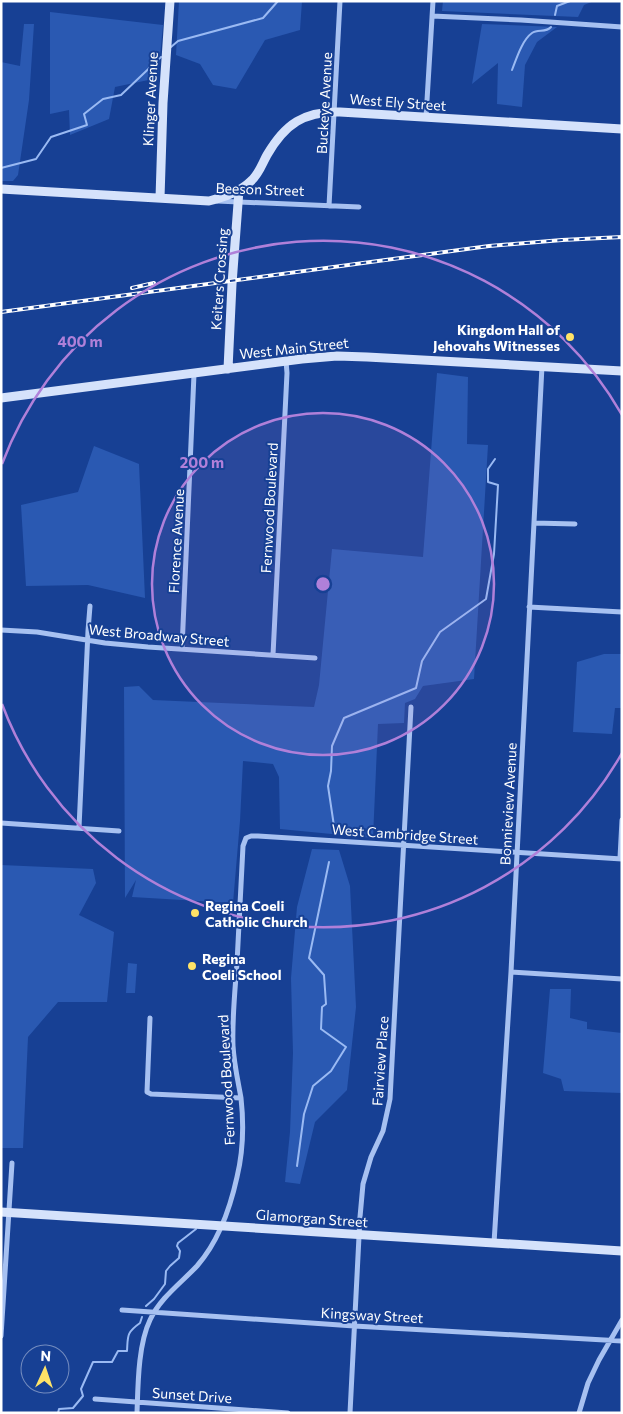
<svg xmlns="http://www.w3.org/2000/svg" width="623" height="1414" font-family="Commissioner,sans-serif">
	<rect width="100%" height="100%" fill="#174094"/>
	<!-- green -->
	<path fill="#2a59b2" d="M179,1H302L300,30L265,40L236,89L213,85L200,64L176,55Z
		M443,1H594L584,5L578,17L442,11Z
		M50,12L163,25L158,78L115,87L109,119L70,135L69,110L50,114Z
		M24,24H34L29,100L18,175L13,181H1V62L20,66Z
		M482,24L557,27L537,42L525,65L522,107L497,104L498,63L472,84Z
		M437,373L468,377L467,444L488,445L474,679L423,686L415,699L405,703L404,723L378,724L373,838L280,829L279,777L273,764L243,761L240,821L233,903L132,897L136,880L125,898L124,687L139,686L153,700L314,707L319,685L332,549L423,557Z
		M94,446L139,464L145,598L88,585L26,586L21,505L78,492Z
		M604,654H622V708H615L612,734L573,732L577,662Z
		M312,849L339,850L350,886L356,1007L347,1090L315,1122L300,1184L285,1182L290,1132L293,1053L291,978L297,907Z
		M1,865L93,869L96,883L79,915L114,932L107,1002H58L28,1037L23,1148H1Z
		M128,963L137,964L135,993H126Z
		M550,989H571L570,1018L587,1022V1029L622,1033V1093L564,1091L561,1079L543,1073Z"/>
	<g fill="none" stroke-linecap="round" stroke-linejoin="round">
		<!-- stream -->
		<path stroke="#9abaf3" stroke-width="2" d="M555,15L557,6L570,1
			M171,47L178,41L263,18L278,1
			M512,70C516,60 522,40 532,33C538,29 546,33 551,27
			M1,168L36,159L51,137L87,125L84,114L103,99L121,95L161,57
			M334,826L328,786L331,771L332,746L344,718L416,688L422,661L440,632L486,599L494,554L498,485L488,482V469L495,459
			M297,1166L304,1114L313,1086L331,1071L346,1047L321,1029L322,1007L326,1004L324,975L309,958L329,862
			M146,1306L154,1299L165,1284L166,1271L170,1266L179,1258L180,1251L177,1246L178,1243L196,1229
			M58,1413L59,1409L73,1408L83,1396L81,1389L93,1362H112L118,1351H127C128,1336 126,1333 140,1323L142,1317"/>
		<!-- street -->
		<path stroke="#a7c1f1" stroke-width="5" d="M432,16L521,20L622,27
			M426,117L433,1
			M217,201L359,207
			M329,206L340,1
			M534,523L575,524
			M529,607L622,612
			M1,630L37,632L105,643L148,647L315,658
			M182,649L194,374
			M273,655L287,373L286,361
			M1,823L119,831
			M79,828L88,631L90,606
			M620,858L622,820
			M511,972L622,979
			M150,1018L147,1092L151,1094L241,1098
			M494,1243L511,972L542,366
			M122,1310L354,1326L622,1341
			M1,1336L12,1163
			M95,1399L288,1413
			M137,1413C138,1385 138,1345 150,1320C160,1298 181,1283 197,1266C218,1242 230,1209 237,1177C243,1152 244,1125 241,1098C238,1081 234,1064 233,1046C232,1018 235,991 237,963C239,924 241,885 243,846L246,838L251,836H258L622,859
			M350,1413L360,1217L363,1184L371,1157L383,1131L390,1099L411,707
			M579,1413L588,1383L599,1360L622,1320"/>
		<!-- secondary -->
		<path stroke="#d5e2fb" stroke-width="9" d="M1,189L209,201C224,197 240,192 251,181C259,174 262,164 267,155C285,124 304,111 340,112L622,129
			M160,198L163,103L170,1
			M228,369L232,284L239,190
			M1,398L302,359L337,356L367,357L622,371
			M1,1212L622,1251"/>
		<!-- rail casing -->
		<g stroke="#fff" stroke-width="4">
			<path id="rail" d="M132,288L154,283
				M1,312L489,246L562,240L622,237"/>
		</g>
		<!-- rail -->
		<use href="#rail" stroke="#174094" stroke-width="2" stroke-dasharray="5.5" stroke-linecap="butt"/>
	</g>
	<!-- distance rings -->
	<circle cx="323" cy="584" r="171" fill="#b080d9" fill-opacity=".12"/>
	<g fill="none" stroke="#b080d9" stroke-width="2.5">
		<circle cx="323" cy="584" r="171"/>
		<path d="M622 753A343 343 0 0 1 2 704M2 464A343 343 0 0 1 622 415"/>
	</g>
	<!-- markers -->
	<g fill="#ffe367" stroke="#174094" stroke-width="2">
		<circle cx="570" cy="337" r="5"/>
		<circle cx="195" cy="913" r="5"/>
		<circle cx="192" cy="966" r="5"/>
	</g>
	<g text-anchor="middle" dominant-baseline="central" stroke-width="4" stroke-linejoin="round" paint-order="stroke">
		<!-- street labels -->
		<g font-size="14" fill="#fff" stroke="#174094">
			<text transform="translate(150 99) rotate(-87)">Klinger Avenue</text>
			<text transform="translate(398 102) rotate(4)">West Ely Street</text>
			<text transform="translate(324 103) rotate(-87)">Buckeye Avenue</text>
			<text transform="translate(260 189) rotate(2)">Beeson Street</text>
			<text transform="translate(219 279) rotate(-86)">Keiters Crossing</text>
			<text transform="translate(294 348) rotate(-6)">West Main Street</text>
			<text transform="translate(269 508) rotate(-87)">Fernwood Boulevard</text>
			<text transform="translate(176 541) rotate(-87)">Florence Avenue</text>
			<text transform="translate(159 635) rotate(5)">West Broadway Street</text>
			<text transform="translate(508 804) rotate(-87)">Bonnieview Avenue</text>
			<text transform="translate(405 834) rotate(4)">West Cambridge Street</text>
			<text transform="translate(380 1061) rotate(-86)">Fairview Place</text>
			<text transform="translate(226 1080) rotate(-93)">Fernwood Boulevard</text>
			<text transform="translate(312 1218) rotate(4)">Glamorgan Street</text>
			<text transform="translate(372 1315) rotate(3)">Kingsway Street</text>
			<text transform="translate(192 1395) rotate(4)">Sunset Drive</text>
		</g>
		<!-- poi labels -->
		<g font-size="14" font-weight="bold" fill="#fff" stroke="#174094" text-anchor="start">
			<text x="560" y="329" text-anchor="end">Kingdom Hall of<tspan x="560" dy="16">Jehovahs Witnesses</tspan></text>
			<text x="205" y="905">Regina Coeli<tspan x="205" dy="16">Catholic Church</tspan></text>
			<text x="202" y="958">Regina<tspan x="202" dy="16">Coeli School</tspan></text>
		</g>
	</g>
	<circle cx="323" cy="584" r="8" fill="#b080d9" stroke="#174094" stroke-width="2.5"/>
	<g font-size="15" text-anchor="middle" font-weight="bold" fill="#b080d9" stroke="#174094" stroke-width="4" stroke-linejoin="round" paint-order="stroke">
		<text x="80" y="347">400 m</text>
		<text x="202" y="468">200 m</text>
	</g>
	<!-- border -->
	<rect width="623" height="1414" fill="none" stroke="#ffffff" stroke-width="5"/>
	<!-- north arrow -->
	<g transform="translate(45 1369) rotate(3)"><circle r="24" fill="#174094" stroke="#748cbf"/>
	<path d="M0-4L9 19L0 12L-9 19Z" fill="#ffe367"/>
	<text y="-8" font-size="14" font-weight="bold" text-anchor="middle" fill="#ffffff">N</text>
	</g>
</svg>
